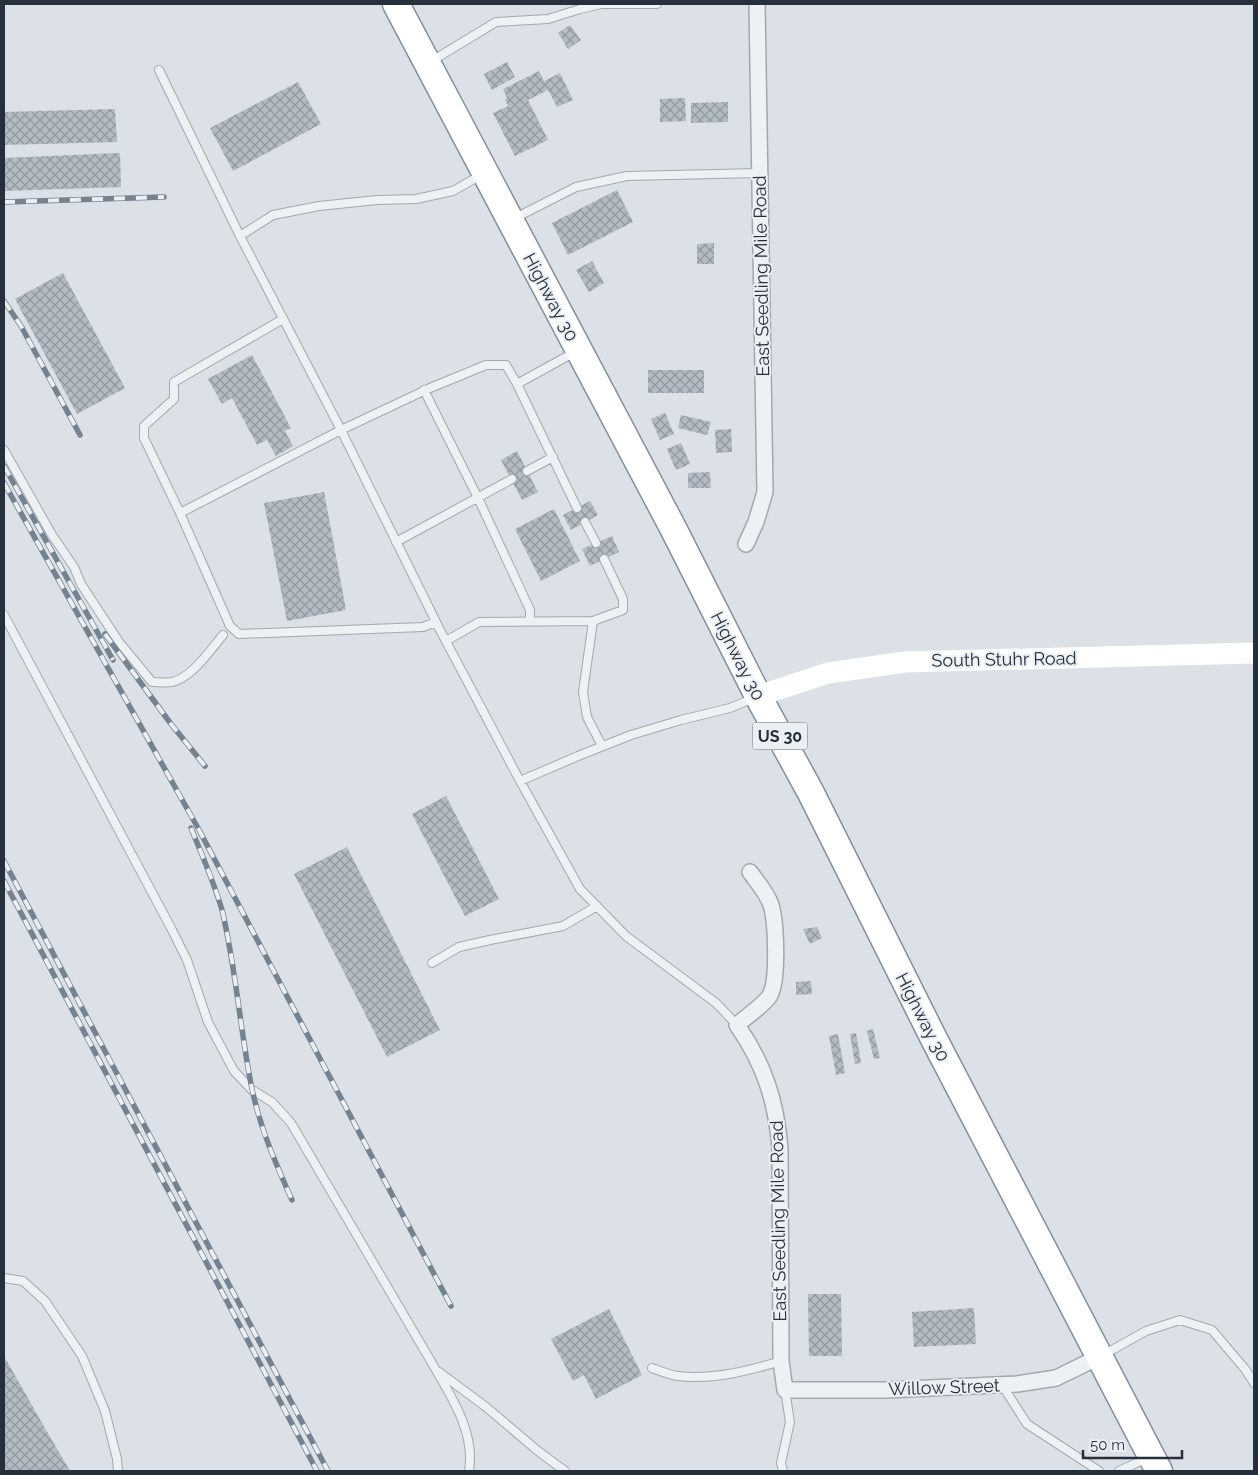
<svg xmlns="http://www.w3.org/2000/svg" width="1258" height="1475" font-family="Raleway,sans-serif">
	<defs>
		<pattern id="building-cross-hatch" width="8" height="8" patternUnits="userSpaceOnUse" patternTransform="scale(1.25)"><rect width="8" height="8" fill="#b3bbc3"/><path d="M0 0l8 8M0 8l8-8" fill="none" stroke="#9198a0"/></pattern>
	</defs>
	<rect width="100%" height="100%" fill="#dbe1e6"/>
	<!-- building -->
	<path fill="url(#building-cross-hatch)" d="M570,25L581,40L568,49L558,33Z
		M507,62L515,77L492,90L484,74Z
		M539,71L544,81L560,73L573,100L557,107L548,90L528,100L548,140L515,156L493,113L508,106L505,100L507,98L503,89Z
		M298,82L321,124L233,171L210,128Z
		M685,98L686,121L660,122V99Z
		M728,102V122L691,123V103Z
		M115,109L117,142L4,145V112Z
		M120,153L121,187L4,191V158Z
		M617,190L633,222L568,255L552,223Z
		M714,243V264H697V244Z
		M592,261L604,283L589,292L576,270Z
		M63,273L125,388L77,414L15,299Z
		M252,355L291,428L285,431L293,446L276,456L267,440L257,445L232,398L222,404L208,379Z
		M648,370H704V393H648Z
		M665,413L674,434L660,440L651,419Z
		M681,415L711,422L707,435L678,428Z
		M731,429L732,452L716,453L715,430Z
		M681,443L690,464L676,470L667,449Z
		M517,451L538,492L522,500L501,460Z
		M710,472L711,488H688V473Z
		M324,492L346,610L287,621L264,503Z
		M590,501L598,515L571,530L563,515Z
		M554,509L580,561L541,581L515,529Z
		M612,536L619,552L590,566L582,549Z
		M446,796L499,899L465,916L412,814Z
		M347,847L440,1030L387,1057L294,874Z
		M817,927L822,938L810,944L803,929Z
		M811,981L812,994L796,995V982Z
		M873,1029L880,1058L874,1059L867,1031Z
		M856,1033L861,1063L855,1064L850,1034Z
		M838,1034L845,1073L836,1075L829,1036Z
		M808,1294H841L842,1356H809Z
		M974,1308L976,1344L914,1347L912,1312Z
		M609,1309L642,1375L596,1399L584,1375L573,1381L551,1339Z
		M4,1356L46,1430L70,1471H4Z"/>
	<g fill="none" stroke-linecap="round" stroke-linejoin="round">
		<!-- lane casing -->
		<g stroke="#a1a8b0" stroke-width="10">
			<path id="lane" d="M430,62L496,22L548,19L580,9L601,4H657
				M159,70L240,236L341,430L440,630L520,781L580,889L626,936L716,1003L737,1025
				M515,218L576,187L627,176L760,173
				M240,236L273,215L319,206L377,200L416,199L453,191L483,174
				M283,319L174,382V399L144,426V438L180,513L230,626L239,634L423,627L436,622
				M517,384L577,508
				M424,390L478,498L530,610V621
				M4,450L52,535L74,567L81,584L119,642L152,682C158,682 166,683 172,682C192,678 211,649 223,635
				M527,471L553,457
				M180,513L341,430L430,388L486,365H506L517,384L575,352
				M585,522L596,543
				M396,542L512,479
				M4,615L171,928L187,960L208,1022L234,1071L252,1090L272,1102L291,1123L436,1370C454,1401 475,1434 469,1471
				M446,641L479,622L593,621
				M602,746L587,717L583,692L593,621L623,610V599L604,559
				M520,781L578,756L631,735L681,720L730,708L754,698
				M432,963L459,947L490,940L563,926L597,906
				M4,1278L23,1281L45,1301L82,1356L105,1411L117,1459L118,1471
				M1103,1355L1146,1331L1180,1320L1212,1330L1245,1369L1254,1383
				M652,1368C660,1371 669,1375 678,1376C713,1380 748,1371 781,1361
				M439,1372L486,1407L538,1451L565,1471
				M1002,1385L1027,1424L1099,1471
				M783,1471L781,1463L790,1422L785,1390
				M1119,1471L1147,1458"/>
		</g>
		<!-- street casing -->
		<g stroke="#a1a8b0" stroke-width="18">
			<path id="street" d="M746,544L756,522L765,492L757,4
				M750,872C757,882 767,893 771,905C776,921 779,983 769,997C761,1007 746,1017 737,1025C764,1064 776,1100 780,1148L781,1361L785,1390H886L1017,1384L1056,1378L1099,1357"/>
		</g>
		<!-- highway casing -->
		<g stroke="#83909c" stroke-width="29">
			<path id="highway" d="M396,4L673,528L758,696L811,793L934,1039L1159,1471"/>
		</g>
		<!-- lane -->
		<use href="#lane" stroke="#eef1f4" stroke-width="8"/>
		<!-- street -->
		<use href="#street" stroke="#eef1f4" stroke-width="15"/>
		<!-- secondary -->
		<path stroke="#fff" stroke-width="21" d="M758,696L828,673L905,662L1254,653"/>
		<!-- highway -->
		<use href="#highway" stroke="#fff" stroke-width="26"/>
		<!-- rail casing -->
		<g stroke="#75828f" stroke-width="5.5">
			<path id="rail" d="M4,202L164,197
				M4,301L21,326L80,435
				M4,466L113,660
				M4,483L198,828L451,1306
				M105,634L171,724L205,766
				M191,828C202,855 214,882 222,910C236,968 240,1030 252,1089C260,1128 276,1164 292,1200
				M4,861L328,1471
				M4,881L317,1471"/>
		</g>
		<!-- rail -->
		<use href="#rail" stroke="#ebeff4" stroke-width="4" stroke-dasharray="11" stroke-linecap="butt"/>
	</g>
	<g text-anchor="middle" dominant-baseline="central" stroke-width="4" stroke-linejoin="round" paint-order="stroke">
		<!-- shield labels -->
		<rect fill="#ebeff4" stroke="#606973" stroke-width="1" x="752.5" y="722.5" width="55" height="27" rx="4"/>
		<g font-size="16" font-weight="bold" fill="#25303c">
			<text x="780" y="736">US 30</text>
		</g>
		<!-- street labels -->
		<g font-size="18" fill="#25303c" stroke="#ebeff4">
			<text transform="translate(761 276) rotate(-91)">East Seedling Mile Road</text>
			<text transform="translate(551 297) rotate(62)">Highway 30</text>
			<text transform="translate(738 656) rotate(63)">Highway 30</text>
			<text transform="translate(1004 659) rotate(-1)">South Stuhr Road</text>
			<text transform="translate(923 1017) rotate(63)">Highway 30</text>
			<text transform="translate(778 1221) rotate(-91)">East Seedling Mile Road</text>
			<text transform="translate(944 1387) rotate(-2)">Willow Street</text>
		</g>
	</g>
	<!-- border -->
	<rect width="1258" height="1475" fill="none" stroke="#25303c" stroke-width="10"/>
	<!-- scale -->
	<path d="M1083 1450v8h99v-8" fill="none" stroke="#25303c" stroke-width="2.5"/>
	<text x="1090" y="1450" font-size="15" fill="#25303c" stroke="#ebeff4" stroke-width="4" paint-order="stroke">50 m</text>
</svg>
